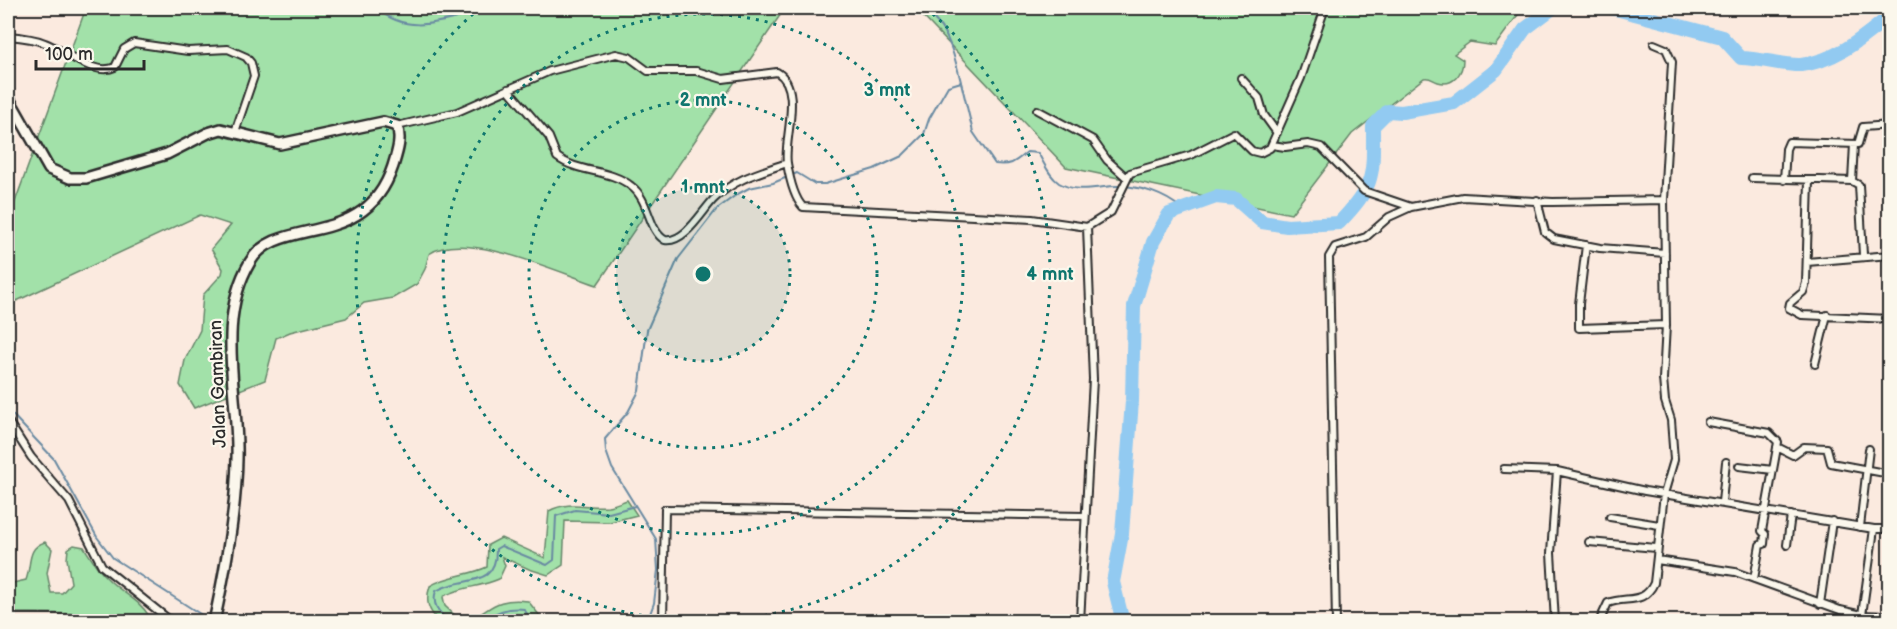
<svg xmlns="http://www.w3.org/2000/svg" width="1897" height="629" font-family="'Balsamiq Sans',sans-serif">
	<rect width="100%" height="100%" fill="#fbeadf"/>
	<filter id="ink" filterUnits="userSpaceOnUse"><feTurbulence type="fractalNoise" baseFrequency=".0167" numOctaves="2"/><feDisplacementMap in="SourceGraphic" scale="12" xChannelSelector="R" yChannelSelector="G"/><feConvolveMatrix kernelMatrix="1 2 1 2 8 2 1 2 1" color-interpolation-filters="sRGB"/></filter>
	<g filter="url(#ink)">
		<!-- green -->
		<path fill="#a2e1a9" stroke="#66866a" stroke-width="1.5" d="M86,8H785L597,285C558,272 464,229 429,254L425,269L417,284L393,298L364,303L346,318L290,332L276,338L265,380L194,408L180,385L185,360L200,330L203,295L222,274L223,269L211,249L231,225L200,215L8,305V221Z
			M915,8H1523L1495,46L1470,42L1454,54L1463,60C1463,73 1453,87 1438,82C1432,80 1431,77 1424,78L1352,134L1291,214L1066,167Z
			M627,500L637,515L610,522L565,521L563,565L548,575L529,569L502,557L505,566L499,579C482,587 455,588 443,597L445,606L461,621C489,617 488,596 528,601L540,616V621H524L520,616L511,615L495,621H439C428,611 425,601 430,586C448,575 468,576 487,567L488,545L501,538L545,558L549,511C570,500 586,508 608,506C614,505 621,502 627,500Z
			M45,542L52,549L47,573L51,593H62L71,583L67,559L68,549L74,545L84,547C91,558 97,569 107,578C120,592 139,599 149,616L147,620L92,614L8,613V577L13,583L26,580C32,564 26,548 45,542Z"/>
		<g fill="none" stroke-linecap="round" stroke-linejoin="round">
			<!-- stream -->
			<path stroke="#698aa2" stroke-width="2" d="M376,8C404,32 431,25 464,16C477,13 489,11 501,8
				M918,8C947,21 954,54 961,82
				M8,410L54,459L97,537L113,558L211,621
				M449,622C440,613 431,605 436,591C462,575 497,590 496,549L501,546L547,565L554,560L556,516L575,510L609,513L635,506
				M481,622C496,612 506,607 524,609L532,622
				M647,622L654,603L658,570L656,539L612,468L606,451L605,439L628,412L639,391L647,330L678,259L717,209L736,195L749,188L773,183L797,173L815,184H825L874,169L902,156L924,134L929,119L948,86L961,82L973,132L995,164C1012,166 1015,162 1027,152L1038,153C1044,163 1049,176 1059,183C1078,194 1098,186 1118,186C1140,186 1165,194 1182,209"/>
			<!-- river -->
			<path stroke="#92caf1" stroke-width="14" d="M1612,8L1722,37L1741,58C1759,58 1787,66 1801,65C1837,61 1863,37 1890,16
				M1123,622L1113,582L1122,534L1132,401L1134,306L1153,242L1169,214L1216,197L1236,199L1262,222L1287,226L1339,223C1376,184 1373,177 1373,126L1388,111L1402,112L1454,103L1496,70L1525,29L1553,8"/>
			<!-- street casing -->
			<g stroke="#2b2b2b" stroke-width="10">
				<path id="street" d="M8,36C20,37 33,38 45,43C64,50 94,77 115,67L124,49L134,43L188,51L228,49L246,57L251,63L254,76L235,132
					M1241,78L1259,98L1264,115L1277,133
					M508,89L549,137L557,157C578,173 610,169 631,186C650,200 648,231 665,240C685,243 702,211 714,199C734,179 761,172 787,163
					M1037,110L1093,140L1107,160L1127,178
					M397,126L457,112L550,71L616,54L629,57L648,71H696L723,79L777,72C804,88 783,140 787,163C789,175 794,198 803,207L1032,219L1087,227
					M1854,144L1852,181L1859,185L1863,255
					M1272,145L1285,147L1308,144L1321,147L1364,191L1411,207L1463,197L1553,202L1664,200L1672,62L1666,49L1654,44
					M1752,178L1852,181
					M1784,180L1786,149L1789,142L1858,144L1863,127L1890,125
					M1809,181L1806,283L1803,292L1790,303L1789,308L1802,315L1890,319
					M1537,200L1545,232L1554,239L1600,248L1665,253
					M1586,245L1579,304V328L1666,325
					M1807,262L1890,255
					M1815,364L1827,315
					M8,421L31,457L69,501L102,566L172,622
					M1708,422L1769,433L1778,442L1762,531L1765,534L1764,544L1760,545L1754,579
					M1777,447L1793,455L1804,447L1827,448L1831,463L1890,474
					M1739,466L1773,470
					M1504,469L1557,471
					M1722,502L1726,462
					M1610,517L1659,525
					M1860,527L1869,449
					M1589,542L1656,548
					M1787,545L1791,515
					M1657,560L1735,572L1840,610L1862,615L1890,616
					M1820,604L1832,521
					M1862,615L1874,529
					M663,622L665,509L1085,516
					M1080,622L1093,379L1087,227L1111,212L1130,173L1191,155L1234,133L1252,151L1260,153L1270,148L1301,78L1325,8
					M1336,622L1329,257L1335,247L1366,237L1389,217L1411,207
					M1555,622L1551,553L1557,471L1645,491L1874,529H1890
					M1599,622L1608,603C1627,596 1644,605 1654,583L1664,494L1674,460L1671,420L1665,401L1663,379L1666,325L1664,200"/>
			</g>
			<!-- secondary casing -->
			<g stroke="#2b2b2b" stroke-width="14">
				<path id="secondary" d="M8,97L49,169L70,178H86L167,154L208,133L221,129L280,144L383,122L397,126C402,139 397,153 393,166C365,252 278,214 250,262C215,321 239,394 237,459C236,509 225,572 214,622"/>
			</g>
			<!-- street -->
			<use href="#street" stroke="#fbf7ec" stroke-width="6"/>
			<!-- secondary -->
			<use href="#secondary" stroke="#fbf7ec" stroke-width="9"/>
		</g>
	</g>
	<!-- distance rings -->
	<circle cx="703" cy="274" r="87" fill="#0f766e" fill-opacity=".12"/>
	<g fill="none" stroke="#0f766e" stroke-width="3" stroke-dasharray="3 6">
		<circle cx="703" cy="274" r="87"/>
		<circle cx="703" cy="274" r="174"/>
		<circle cx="703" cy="274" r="260"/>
		<path d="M926 8A347 347 0 1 1 480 8"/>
	</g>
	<g text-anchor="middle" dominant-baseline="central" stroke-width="4.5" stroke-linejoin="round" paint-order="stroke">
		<!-- street labels -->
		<g font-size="18" fill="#2b2b2b" stroke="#fbf7ec">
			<text transform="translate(218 384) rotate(-92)">Jalan Gambiran</text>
		</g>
	</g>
	<circle cx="703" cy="274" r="9" fill="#0f766e" stroke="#fbf7ec" stroke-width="3"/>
	<g font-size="18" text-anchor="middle" font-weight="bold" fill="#0f766e" stroke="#fbf7ec" stroke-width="4.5" stroke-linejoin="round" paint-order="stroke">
		<text x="887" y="96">3 mnt</text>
		<text x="703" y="106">2 mnt</text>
		<text x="703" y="193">1 mnt</text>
		<text x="1050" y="280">4 mnt</text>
	</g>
	<!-- margin -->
	<rect width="1897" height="629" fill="none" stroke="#fbf7ec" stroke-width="30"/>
	<rect x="15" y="15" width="1867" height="599" fill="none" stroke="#2b2b2b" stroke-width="2" filter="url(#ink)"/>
	<!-- scale -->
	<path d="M36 60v9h108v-9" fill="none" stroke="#2b2b2b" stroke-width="3"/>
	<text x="45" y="60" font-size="18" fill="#2b2b2b" stroke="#fbf7ec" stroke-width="4.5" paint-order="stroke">100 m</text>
</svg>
